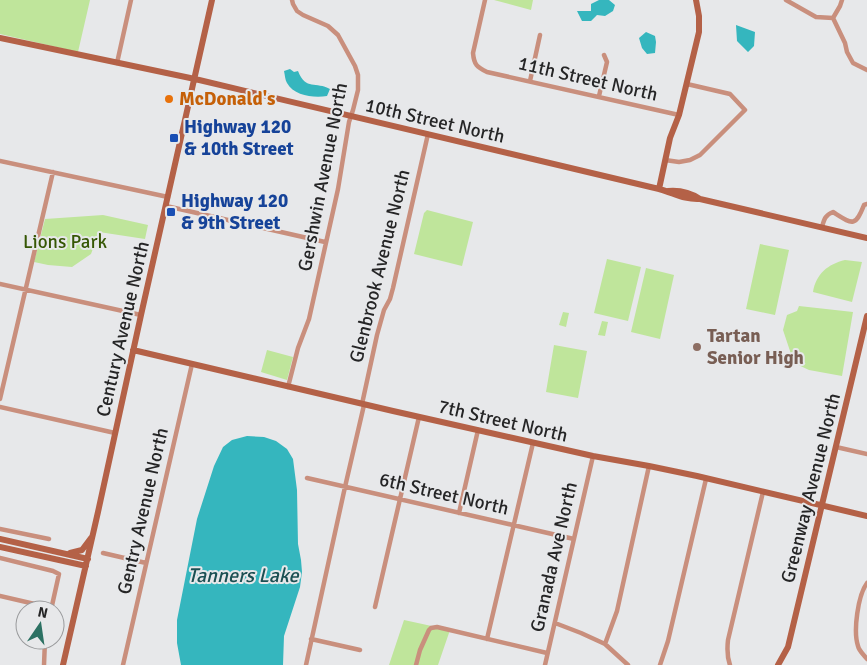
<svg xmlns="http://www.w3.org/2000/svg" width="867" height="665" font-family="Signika,sans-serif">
	<rect width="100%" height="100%" fill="#e7e8ea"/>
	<!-- green -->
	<path fill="#bfe59b" d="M0,0H90L78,52L0,34Z
		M494,0H533L531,10Z
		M427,210L473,222L462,266L414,254L424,213Z
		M103,215L148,225L145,239L99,232L91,254L72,267L48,265L34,262L45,219Z
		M760,244L789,250L775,315L746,309Z
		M607,259L641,267L628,321L594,313Z
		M845,260L862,262L852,302L813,292C816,274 828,264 845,260Z
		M646,268L674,275L660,339L631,332Z
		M799,306L853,312L842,376L809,370L794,363L783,330L787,315L797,311Z
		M563,312L569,313L566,327L559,325Z
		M602,321L608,322L605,336L598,335Z
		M554,345L587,351L578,398L546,392Z
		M267,350L293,357L287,380L261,372Z
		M404,620L450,630L438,665H389Z"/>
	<!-- water -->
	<path fill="#35b6be" d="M599,0H609L615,5L613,11L605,16L597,15L591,21H582L577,11H591V4Z
		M736,25L755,32L754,46L748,52L737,41Z
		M646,32L655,36L656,42L655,53L647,54L642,48L639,38Z
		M290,69L294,72L298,71C306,91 316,81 330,89L327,96C314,98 294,96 287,83C285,80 285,75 284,71Z
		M247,436L264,437L276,441L287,449L293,459L297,490L298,544L301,560L302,572L300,587L284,636L283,665H181L177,643V620L197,519L214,466L223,447L232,440Z"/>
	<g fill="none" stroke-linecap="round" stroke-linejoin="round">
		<!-- street -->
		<path stroke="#c98f7d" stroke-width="4.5" d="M485,0L473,53C474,65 477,67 487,72L679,115
			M786,0L816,17L833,18L845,43L847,52L853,63L867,70
			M833,18L840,6L842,0
			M117,63L131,0
			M530,81L540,35
			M599,96L607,62L604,55
			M665,160L679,162L690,160L700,155L745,110L730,94L687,84
			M0,161L168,197
			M166,206L325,242
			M822,227C824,220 825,215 833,212C852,224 855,228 864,205L867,204
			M0,284L141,315
			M288,387L298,348L309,319L338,189L349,122L353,110L358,90V75L355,66L338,35L328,26L303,15L297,11L293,4L292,0
			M0,399L53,172
			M362,404L377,335L384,310L390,299L393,288L428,134
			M0,407L115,433
			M836,447L867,454
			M307,478L574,539
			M459,513L478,430
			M0,529L49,539
			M103,553L146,563
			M0,558L53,571L59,574L51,610
			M867,583C858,595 853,631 858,646C859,651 864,655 867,659
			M0,596L52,608
			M375,607L419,417
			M555,623L581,633L605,644L628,665
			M311,639L360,650
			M487,639L533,443
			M605,644L617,611L649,466
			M44,665L45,640
			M123,665L192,364
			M306,665L345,487L364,405
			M416,665L420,650L429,630L431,628L437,627L547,653
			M545,665L593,456
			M660,665L668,641L706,479
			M730,665C727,657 727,649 728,640L763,492"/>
		<!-- secondary -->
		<path stroke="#b46147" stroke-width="6" d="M0,38L195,79L659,189C674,193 684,200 700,199
			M659,189L670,138L679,115L699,32V16L696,0
			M668,191C679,190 691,193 700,199L867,238
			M133,350L393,411L593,456L649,466L697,476L867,516
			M0,539L88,559
			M0,547L86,566
			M70,553L82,550L91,538
			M63,665L98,512L141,315L212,0
			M778,665L788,647L867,316"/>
	</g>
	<!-- markers -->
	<circle fill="#e8710a" stroke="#e7e8ea" stroke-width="2" cx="169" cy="99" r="5"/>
	<g fill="#1a4fb4" stroke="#e7e8ea" stroke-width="2">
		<rect x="169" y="133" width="10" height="10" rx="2.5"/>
		<rect x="166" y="207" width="10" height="10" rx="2.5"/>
	</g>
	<circle fill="#8d6e63" stroke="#e7e8ea" stroke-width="2" cx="697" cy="347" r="5"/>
	<g text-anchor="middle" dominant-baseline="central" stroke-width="4" stroke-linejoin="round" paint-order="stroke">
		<!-- street labels -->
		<g font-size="19" fill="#252526" stroke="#e7e8ea">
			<text transform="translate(588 79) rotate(13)">11th Street North</text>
			<text transform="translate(435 121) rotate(13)">10th Street North</text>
			<text transform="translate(323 177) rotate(-79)">Gershwin Avenue North</text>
			<text transform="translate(380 266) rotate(-76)">Glenbrook Avenue North</text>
			<text transform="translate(123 329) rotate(-77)">Century Avenue North</text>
			<text transform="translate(503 421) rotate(13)">7th Street North</text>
			<text transform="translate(811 488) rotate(-76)">Greenway Avenue North</text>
			<text transform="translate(444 494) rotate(13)">6th Street North</text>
			<text transform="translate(143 511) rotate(-77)">Gentry Avenue North</text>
			<text transform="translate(554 557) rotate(-77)">Granada Ave North</text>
		</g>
		<!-- food labels -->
		<g font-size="19" font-weight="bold" fill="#c56008" stroke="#e7e8ea" text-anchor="start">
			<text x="179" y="99">McDonald's</text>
		</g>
		<!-- transit labels -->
		<g font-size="19" font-weight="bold" fill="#164399" stroke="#e7e8ea" text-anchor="start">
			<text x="184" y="127">Highway 120<tspan x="184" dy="22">&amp; 10th Street</tspan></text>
			<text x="181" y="201">Highway 120<tspan x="181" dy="22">&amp; 9th Street</tspan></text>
		</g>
		<!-- park labels -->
		<g font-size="19" fill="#365705" stroke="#e7e8ea">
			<text x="65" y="242">Lions Park</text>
		</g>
		<!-- education labels -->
		<g font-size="19" font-weight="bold" fill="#785e54" stroke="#e7e8ea" text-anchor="start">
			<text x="707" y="336">Tartan<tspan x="707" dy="22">Senior High</tspan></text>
		</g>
		<!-- water labels -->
		<g font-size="20" font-style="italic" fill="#1b5053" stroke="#e7e8ea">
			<text x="243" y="575">Tanners Lake</text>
		</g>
	</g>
	<!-- north arrow -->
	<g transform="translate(40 625) rotate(13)"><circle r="24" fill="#e7e8ea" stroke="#999a9c"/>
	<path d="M0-4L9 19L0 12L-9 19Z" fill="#2c7163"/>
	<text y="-8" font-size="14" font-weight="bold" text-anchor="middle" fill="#252526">N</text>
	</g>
</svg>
